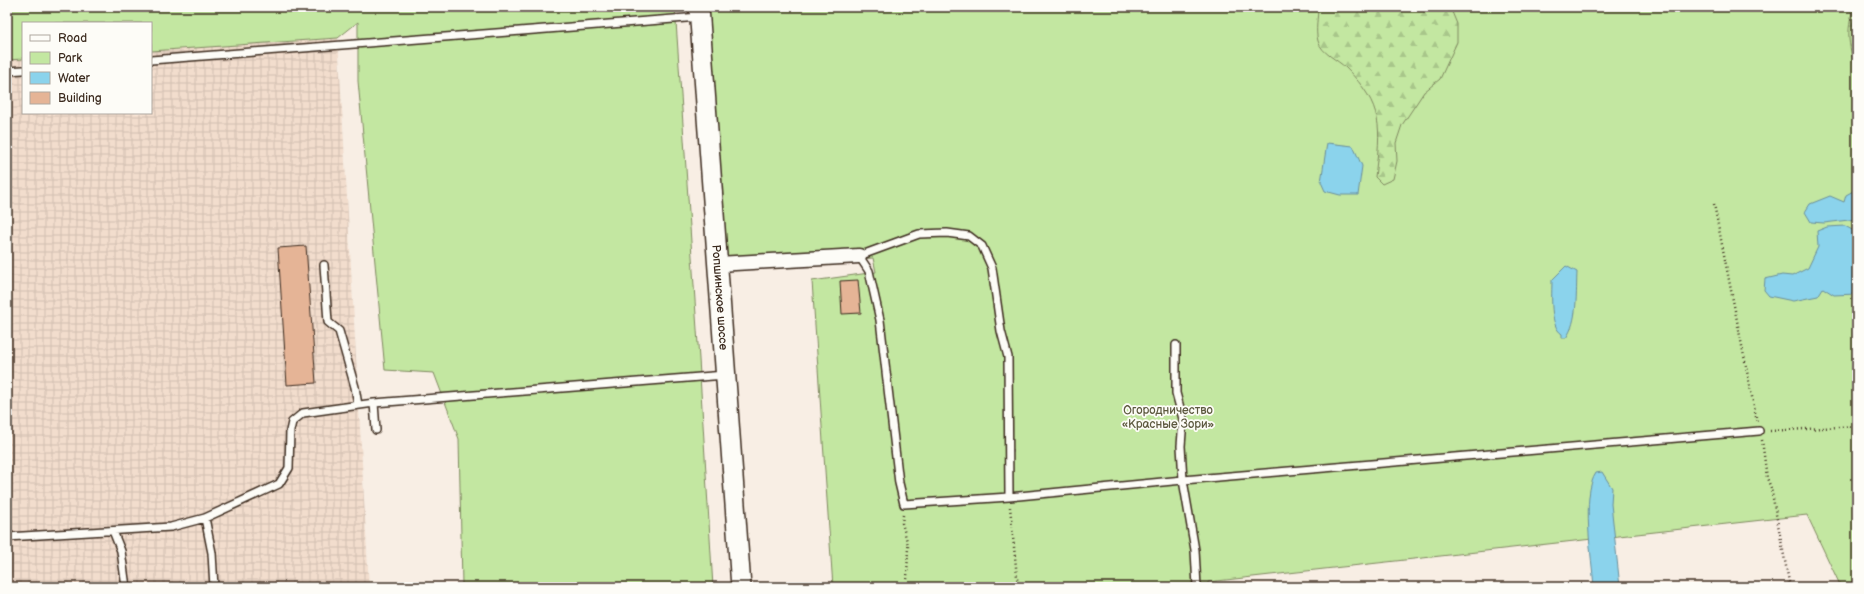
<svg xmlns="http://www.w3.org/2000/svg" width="1864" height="594" font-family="'Balsamiq Sans',sans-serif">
	<defs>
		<pattern id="industrial-grid" width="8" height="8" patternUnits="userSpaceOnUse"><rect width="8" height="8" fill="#f2ddcd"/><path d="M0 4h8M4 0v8" fill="none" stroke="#d0beb0"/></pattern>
		<pattern id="forest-firs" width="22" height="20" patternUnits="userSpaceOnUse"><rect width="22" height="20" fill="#c3e7a1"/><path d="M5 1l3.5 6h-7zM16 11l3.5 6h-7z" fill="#a8c68a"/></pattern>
	</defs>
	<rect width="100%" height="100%" fill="#f8eee4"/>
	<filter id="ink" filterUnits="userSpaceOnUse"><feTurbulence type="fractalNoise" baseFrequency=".025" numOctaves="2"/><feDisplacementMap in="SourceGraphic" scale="8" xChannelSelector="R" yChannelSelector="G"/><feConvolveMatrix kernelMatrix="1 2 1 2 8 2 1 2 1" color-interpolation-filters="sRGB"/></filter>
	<g filter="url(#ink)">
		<!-- industrial -->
		<path fill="url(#industrial-grid)" d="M338,38L369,587H7V60L23,59V113H151V51Z"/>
		<!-- green -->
		<path fill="#c3e7a1" stroke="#7f8860" d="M7,7H675L699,359L713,587H438L462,585L459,439L434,373L385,370L358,81V22L338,38L151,51V23H23V59L7,60Z
			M708,7H1857V587H1841L1807,515L1208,582V587H833L812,281L876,272L873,258L726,267Z"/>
		<!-- forest -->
		<path fill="url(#forest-firs)" stroke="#7f8860" d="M1318,7H1450L1457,24V42L1440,79L1424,92L1402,125L1396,143L1397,161L1393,179L1382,184L1375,177C1381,128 1384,106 1346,68C1337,59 1322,54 1318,41C1315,31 1318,17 1318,7Z
			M1854,7H1857V73C1849,47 1845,33 1854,7Z"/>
		<!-- water -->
		<path fill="#8bd3ec" stroke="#6b8f9a" d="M1327,143L1353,146L1362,166L1358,195H1340L1325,191L1321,182Z
			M1857,189V198L1855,199L1857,202V219L1824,223L1811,222L1805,212L1810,204L1830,196L1844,202L1846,195Z
			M1845,226L1854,231L1857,230V294L1834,295L1823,288L1818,296L1793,301L1769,296L1764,290L1765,279L1782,275L1792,276L1808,268L1818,247L1817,231L1827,227Z
			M1566,266L1577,272C1576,292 1578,321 1566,338H1562V334C1549,326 1552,294 1552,280Z
			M1602,472L1612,488L1611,504L1620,587H1594C1592,559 1581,495 1596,473Z"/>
		<!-- building -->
		<path fill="#e5b496" stroke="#3b2a1e" d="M306,246L316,383L287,385L278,248Z
			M858,280L861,313L842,314L840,281Z"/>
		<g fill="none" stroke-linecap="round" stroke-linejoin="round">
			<!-- lane casing -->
			<g stroke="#3b2a1e" stroke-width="10">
				<path id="lane" d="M151,60L699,17
					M7,71L23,70
					M324,265L328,322L339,331L355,387L358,405
					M1176,345V393L1183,419L1181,446L1183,480L1195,550L1197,587
					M374,403L376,430
					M1009,497L1008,357L1001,331L992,268L982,246L969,236L947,233L919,234L859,256L869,271L880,320L899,483L904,504L1009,497L1183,480L1759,431
					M205,518L212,553L214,587
					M113,531L121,551L126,587
					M7,537L171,527L205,518L279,484L289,468L290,431L292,422L303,413L374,403L725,375"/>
			</g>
			<!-- street casing -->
			<g stroke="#3b2a1e" stroke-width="17">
				<path id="street" d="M718,264L859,256"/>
			</g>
			<!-- secondary casing -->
			<g stroke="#3b2a1e" stroke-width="22">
				<g id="secondary">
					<path id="s1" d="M699,7L741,587"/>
				</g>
			</g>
			<!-- path -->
			<path stroke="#3b2a1e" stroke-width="2.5" stroke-dasharray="1 3" stroke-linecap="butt" d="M1714,204L1757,422
				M1770,431L1857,426
				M1762,440L1767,478L1771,488L1790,587
				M1010,507L1018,587
				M903,515L902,523L908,545L907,583"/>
			<!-- lane -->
			<use href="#lane" stroke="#fdfcf7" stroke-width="7"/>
			<!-- street -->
			<use href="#street" stroke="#fdfcf7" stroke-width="14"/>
			<!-- secondary -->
			<use href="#secondary" stroke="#fdfcf7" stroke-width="19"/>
		</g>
	</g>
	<g text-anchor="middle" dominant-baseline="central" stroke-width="3.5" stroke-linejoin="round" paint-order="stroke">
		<!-- street labels -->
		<g font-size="12" fill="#3b2a1e" stroke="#fdfcf7">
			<text stroke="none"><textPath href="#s1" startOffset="291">Ропшинское шоссе</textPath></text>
		</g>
		<!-- park labels -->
		<g font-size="12" fill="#5d593f" stroke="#fdfcf7">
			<text x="1168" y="410">Огородничество<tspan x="1168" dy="14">«Красные Зори»</tspan></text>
		</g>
	</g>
	<!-- margin -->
	<rect width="1864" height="594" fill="none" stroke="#fdfcf7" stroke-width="24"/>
	<rect x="12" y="12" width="1840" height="570" fill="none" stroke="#3b2a1e" stroke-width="1.5" filter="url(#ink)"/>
	<!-- legend -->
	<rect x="22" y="22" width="130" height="92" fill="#fdfcf7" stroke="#afa8a0"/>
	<rect x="30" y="35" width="20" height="6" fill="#fdfcf7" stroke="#afa8a0"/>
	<text x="58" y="42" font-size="12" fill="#3b2a1e">Road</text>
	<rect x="30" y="52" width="20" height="12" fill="#c3e7a1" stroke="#afa8a0"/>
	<text x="58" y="62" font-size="12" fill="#3b2a1e">Park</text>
	<rect x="30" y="72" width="20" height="12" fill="#8bd3ec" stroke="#afa8a0"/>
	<text x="58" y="82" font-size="12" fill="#3b2a1e">Water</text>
	<rect x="30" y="92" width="20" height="12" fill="#e5b496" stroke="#afa8a0"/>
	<text x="58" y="102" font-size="12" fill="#3b2a1e">Building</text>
</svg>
